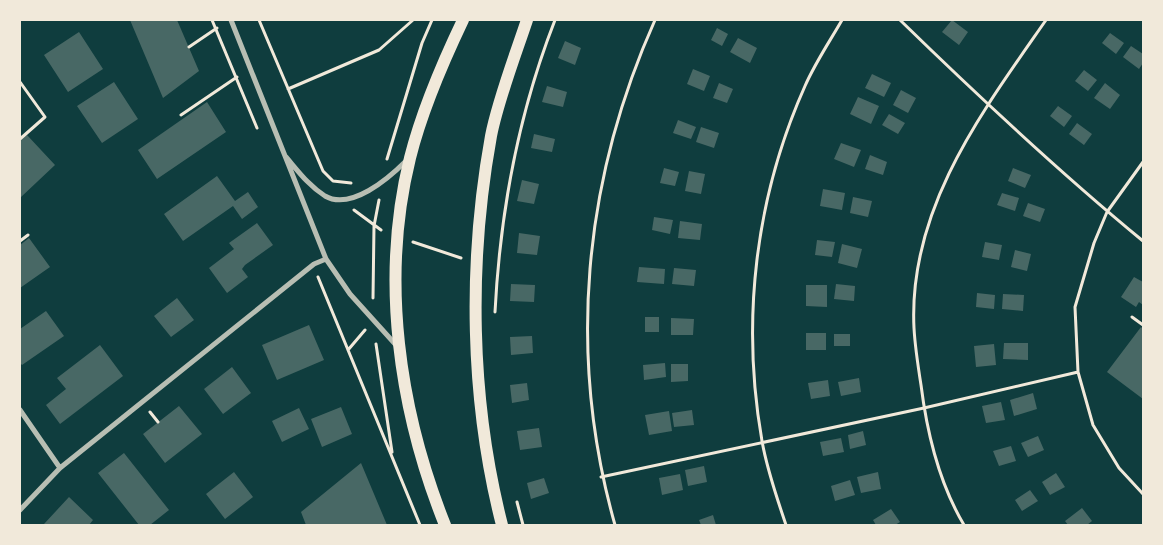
<svg xmlns="http://www.w3.org/2000/svg" width="1163" height="545" font-family="'Fira Sans',sans-serif">
	<rect width="100%" height="100%" fill="#0f3d3e"/>
	<!-- building -->
	<path fill="#486865" d="M130,20H177L199,71L163,98Z
		M952,20L968,32L959,45L942,32Z
		M717,28L728,34L722,46L711,40Z
		M79,32L103,69L68,92L44,55Z
		M1110,33L1124,43L1116,54L1102,43Z
		M738,38L757,48L750,63L730,52Z
		M565,41L581,48L575,65L558,58Z
		M1131,46L1143,54V63L1139,69L1123,57Z
		M693,69L710,76L704,91L687,84Z
		M1084,70L1097,80L1088,91L1075,81Z
		M872,74L891,83L884,97L865,88Z
		M114,82L138,119L102,143L77,106Z
		M719,83L733,89L727,103L713,98Z
		M1105,83L1120,95L1110,109L1094,98Z
		M547,86L567,92L563,107L542,102Z
		M901,90L916,98L908,113L893,105Z
		M858,97L879,106L871,124L850,114Z
		M207,102L226,132L157,179L138,150Z
		M1058,106L1072,116L1064,127L1050,116Z
		M889,114L905,123L898,134L882,125Z
		M678,120L696,127L691,139L673,133Z
		M1077,123L1092,134L1084,145L1069,134Z
		M701,127L719,133L714,148L696,142Z
		M534,134L555,139L552,152L531,148Z
		M27,135L55,165L20,198V141Z
		M841,143L861,150L854,167L834,159Z
		M870,155L887,162L883,175L865,169Z
		M664,168L679,172L675,186L660,183Z
		M1013,168L1031,175L1025,188L1008,181Z
		M689,171L705,174L701,194L685,191Z
		M217,176L235,201L248,192L258,207L242,219L233,206L183,241L164,214Z
		M522,180L539,184L534,204L517,201Z
		M823,189L845,193L842,210L820,206Z
		M1002,193L1019,198L1015,211L997,205Z
		M853,197L872,201L868,217L850,213Z
		M1028,203L1045,209L1040,222L1023,216Z
		M654,217L673,220L670,234L652,230Z
		M680,221L702,224L700,240L678,238Z
		M257,223L273,245L245,265L242,269L248,277L227,293L209,268L234,249L229,243Z
		M519,233L540,236L537,255L517,253Z
		M29,238L50,267L20,288V245Z
		M817,240L835,242L832,257L815,255Z
		M985,242L1002,245L999,260L982,257Z
		M842,244L862,249L857,268L838,263Z
		M1015,250L1031,254L1027,271L1011,267Z
		M639,267L665,269L664,284L637,282Z
		M674,268L696,270L694,286L672,284Z
		M1134,277L1143,282V305L1139,302L1136,307L1121,297Z
		M511,284L535,285L534,302L510,301Z
		M836,284L855,286L854,301L834,299Z
		M806,285H827V307L806,306Z
		M977,293L995,295L994,309L976,307Z
		M1003,294L1024,295L1023,311L1002,309Z
		M177,298L194,320L171,337L154,316Z
		M46,311L64,336L22,365L20,363V329Z
		M645,317H659V332H645Z
		M671,318L694,319L693,335H671Z
		M309,325L324,360L277,380L262,345Z
		M1141,327L1143,329V399L1107,372Z
		M806,333H826V350H806Z
		M834,334H850V346H834Z
		M532,336L533,353L511,355L510,337Z
		M1004,343H1028V360L1003,359Z
		M994,344L996,365L976,367L974,346Z
		M100,345L123,376L60,424L46,405L66,389L57,378Z
		M665,363L666,377L644,380L643,365Z
		M671,364H688V381L671,382Z
		M232,367L251,393L223,414L204,389Z
		M859,378L861,392L841,396L838,382Z
		M828,380L830,396L811,399L808,383Z
		M527,383L529,400L512,403L510,385Z
		M1033,393L1037,409L1014,416L1010,400Z
		M1001,402L1005,420L986,423L982,406Z
		M179,406L202,434L165,463L143,434Z
		M341,407L352,434L322,447L311,419Z
		M299,408L309,429L282,442L272,421Z
		M692,410L694,425L674,427L672,413Z
		M669,411L672,431L649,435L645,415Z
		M539,428L542,447L520,450L517,431Z
		M863,431L866,445L850,449L848,435Z
		M1038,436L1044,450L1028,457L1021,443Z
		M841,438L844,452L823,456L820,442Z
		M1011,446L1016,461L999,466L993,451Z
		M124,453L169,510L150,525H139L98,473Z
		M361,463L387,525H306L301,512Z
		M704,466L707,482L688,486L685,470Z
		M234,472L253,497L225,519L206,494Z
		M878,472L881,489L861,493L857,477Z
		M1056,473L1065,487L1050,495L1042,482Z
		M680,474L683,490L662,495L659,478Z
		M544,478L549,493L531,499L527,483Z
		M850,480L855,495L835,501L831,486Z
		M1030,490L1038,501L1022,511L1015,500Z
		M69,497L93,520L89,525H45L44,524Z
		M1082,508L1092,521L1087,525H1068L1065,521Z
		M891,509L900,522L895,525H876L873,520Z
		M713,515L716,525H701L699,520Z"/>
	<g fill="none" stroke-linecap="round" stroke-linejoin="round">
		<!-- path -->
		<path stroke="#f1e9da" stroke-width="3" d="M212,20L257,128
			M259,20L323,171L333,181L351,183
			M900,20C978,96 1058,171 1143,241
			M189,47L217,28
			M20,82L45,117L20,139
			M288,89L379,50L413,20
			M181,115L237,77
			M387,159L422,43L432,20
			M1143,162L1107,212L1094,243L1075,307L1078,372L1093,425L1119,468L1143,494
			M354,210L381,230
			M20,241L28,235
			M413,242L461,258
			M318,277L420,525
			M373,298L374,226L379,200
			M495,312C500,214 519,112 555,20
			M1132,317L1143,325
			M376,344L392,452
			M348,350L365,330
			M150,412L158,422
			M601,477L924,408L1078,372
			M517,502L523,525
			M615,525C567,355 583,181 655,20
			M786,525C777,498 767,470 762,441C741,321 755,198 805,86C815,63 830,41 842,20
			M964,525C939,483 927,433 921,385C918,366 915,347 914,328C908,209 982,112 1046,20"/>
		<!-- minor -->
		<path stroke="#b8beb3" stroke-width="5" d="M231,20L326,259L350,294L396,345
			M286,157C298,171 309,186 325,196C351,211 389,178 406,161
			M20,410L60,468
			M20,510L60,468L314,264L326,259"/>
		<!-- primary -->
		<path stroke="#f1e9da" stroke-width="12" d="M445,525C399,410 380,279 410,158C422,110 442,64 463,20
			M502,525C470,400 468,263 491,136C498,100 515,56 527,20"/>
	</g>
	<!-- border -->
	<rect width="1163" height="545" fill="none" stroke="#f1e9da" stroke-width="42"/>
</svg>
